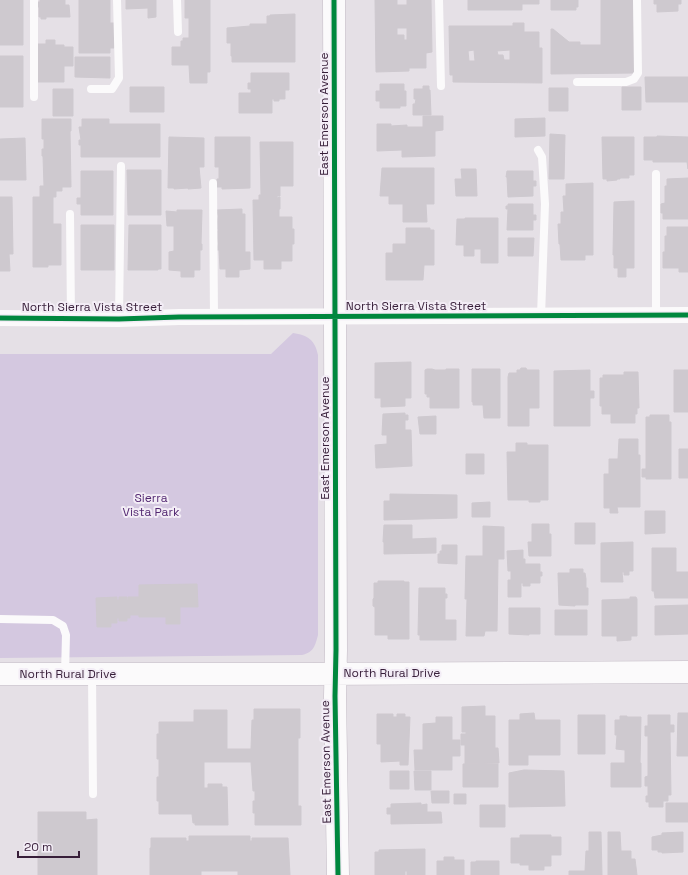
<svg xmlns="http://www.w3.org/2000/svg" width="688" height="875" font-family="'Space Grotesk',sans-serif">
	<rect width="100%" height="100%" fill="#e5e0e6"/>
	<!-- green -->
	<path fill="#d4c8e0" d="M293,333C308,335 315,340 318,355V635C315,646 314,652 302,655L0,658V354H271Z"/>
	<!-- building -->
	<path fill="#cec9cf" stroke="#cec9cf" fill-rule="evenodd" d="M0,0H23V45H0Z
		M40,0H65V5H69L70,17H46V19H41V17H39V7H38V2H40Z
		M79,0H110V23H114V48H110V53H79Z
		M126,0H156V17L148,18V8L126,9Z
		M185,0H210V72H207V83H190L189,65H172V47H181V41H183V38H189V18H185Z
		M375,0H397V5H407V0H431L432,52L426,53V68H409V71L376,72ZM397,28H407V40H404V35H397Z
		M468,0H539V4H522V10H468Z
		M551,0H578V7H576V10H551Z
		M601,0H633L634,73L551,74V29H553L569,42H580V45H601Z
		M654,0H681V4H678V11L657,12V4H654Z
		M295,14V62H232V56H231V43H227V28L250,26V24H267V16H270V15Z
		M513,23H524V32H539V48H542V83L453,82V75H450L449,26H513ZM474,50L475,61H469L468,51ZM510,50V60H504L503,55H498L497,51Z
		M46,40H55V45H64V47H73V66H64V82H38V44H46Z
		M0,56H23V107H0Z
		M75,57H110V78L75,77Z
		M251,73H289V90H285V99H279V101H274V99H272V113H239V93H251V89H248V83H251Z
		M645,77H688V102H646Z
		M380,84H404V91H406V106H400V108H380V101H376V91H380Z
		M423,86H429V90H430L431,115H413V104H415L416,99H414V89H423Z
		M130,87H164V112H130Z
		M622,87H641V110H622Z
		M549,88H568V111H549Z
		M53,89H73V116H53Z
		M423,116H443V130L435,131V156L402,157V150L377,151V124H391V126L407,125V127H423Z
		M545,118V136L515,137V119Z
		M42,119H71V131H70L71,187H62V191H56V197H53V224H61V265H48V267H33V197H40V186H44L43,156H42V149H44V139H42Z
		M82,119H109V124H160V157H81V145H79V140H81L79,127H82Z
		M550,134L565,135L564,179H549Z
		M657,136L688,137V169L687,162H653V160H644V137H657Z
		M169,137L204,138V167H199L201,188L188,189V188L174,189V188H168Z
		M215,137H250V188L222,189V187H217V179H219V167H215Z
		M602,137H634V175H629V178H620V179H617V180L607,181V179H603Z
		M25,138L26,180H0V139Z
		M260,142H293V186H280V196H277V198L280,197V209H279V217H292V229H294V244H292V261H281V269H264V260H254L253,200H259V195H261Z
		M382,168H434V204H426L427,222H403V204H389V196H380Z
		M461,169H476L477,196H456L455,179H462Z
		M127,170H161V215H128Z
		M81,171H113V215H81V204H77V198H81Z
		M507,171H533V181H536V186H533V196L508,197L507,177H506Z
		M688,178V219H663V213H661V204L665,203V186H667V179Z
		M593,183V255H585V260H561L560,244H559L558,224H561V212H564L563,196H566V184Z
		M0,197H12L13,254H9L10,271H0Z
		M634,201V268H626V277H618V268H614V255H613L614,202Z
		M508,204H533V215H536V220H533V230H507L508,209H506V206H508Z
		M242,209V214H245V252H250V269L239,270V277H226V269H220L219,250H217L218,244L217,231H218V229H217L218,216L217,210Z
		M177,210H202L201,244H202V250H200V270H194V277H181V271L169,270V252L174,251V226H167L166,211L177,212Z
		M465,218H498V263H481V249H474V256H464V245H456L457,219H465Z
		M81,225H114V270H81Z
		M129,225H161V269H158V270H128Z
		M667,227H688V272H679V268H663V252H665V236H667Z
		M406,228H430V230H434V265H424L423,280H386V253H393V244H406Z
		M508,238H534L533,256H508Z
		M411,362V398H405V406L381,407V398H375V363Z
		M521,368H526L527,370H539V408H529V426H508V377L509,373H517V370H520Z
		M427,369H432L435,370H446V369H459V408H430V397H427V394H425V370Z
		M472,369H500V418H484L483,405H473V402H472Z
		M590,370V391H594V398H590V426H554V371Z
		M674,370H688V412H674Z
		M624,372H638L639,408H637V414H635V423H611V414H602V406H600V378H603V375H624Z
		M405,413V415H408V420H405V430H411L412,466L376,468L375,445L387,444V435H382L383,414Z
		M650,415H669V422H671V479H646V477H642V469H646V417H650Z
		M436,416V434H420L418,417Z
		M619,439H638V455H640V507H617L618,513H610V508H604V474H609V459H618Z
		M516,443H527V445H548V500H540V502H529V500H508L507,452H516Z
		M679,449H688V478H679Z
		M466,454H484V474H466Z
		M390,494L457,495V518L384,520V501H390Z
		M490,502V517H472V503Z
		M645,511H665V533L645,534Z
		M575,523H595V544H575Z
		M532,524H549V534H551V556H529L528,542H532Z
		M384,525H412V539L436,538V553L384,554V542H383Z
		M483,526L504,527V559H498L497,631H485L484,636H466L467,599H465L466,556H483Z
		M633,542V571H629V575H624V572H622L623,582H601V543Z
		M442,545H457V564L438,563V554H440V551H442Z
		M652,548H676V572H688V598H655L654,591H652Z
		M523,550V559H525V564H540V572H542V576H540V583H530V586H523V583H521V597H508V580H511V571H508L507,551Z
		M570,569H583V573H585L586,579V588H588V605H575V606L559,605L558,573H570Z
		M378,581H404V582H409V639H388V635H375V607L373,606V599L374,598V583H378Z
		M197,584L198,607H180V624H166V617H139V615H130V618H127V621H119V618H117V623H111V627H97L96,598L117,597V600H119V597H127V600H128V597H139V585Z
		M419,588H445V594H447V598H445V620H456V640H420V635H418Z
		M630,597H636L637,599V636H631V640L617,641V636H602V600L630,599Z
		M688,605V634L655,635V606Z
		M509,608H540V634H529V635L509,634Z
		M555,610H587V635H555Z
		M485,706V716H495V748H498L499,763L465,764V745H461V734H466V732H462V707Z
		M254,709H300V738H298V806H301V825H255V813H253V801H255V791H253L251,762H204V788H208V784H222V787H227L228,825H195V823H193L192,814H159V801H157V777H159V759H157V734H159V722H194V710H227V749H251L252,720H254Z
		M534,713L535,720H560V755H528V765H509V720H520V714Z
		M678,713H688V756H677Z
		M377,714H393V717H397V714H405V717H410L408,765H400V761L381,762V744H377Z
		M578,715H605V754H578Z
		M648,715H670V725H674V732H670L671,795H668V801H663V807H649V802H646V796H648V786H645V777L648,776V736H645V726H648Z
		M620,716H627V717H641L640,763H641V787H611V763H625V750L616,749L617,735H615V720H620Z
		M436,717H452V740H460V756H452V770H415L414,750H423V724L436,723Z
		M463,764H498V787H463Z
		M524,770L564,771L565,806L509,807V773Z
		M390,771H409V789H390Z
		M414,771H431V790H415Z
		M431,791H449V803H432Z
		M454,794H466V804H454Z
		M421,803V805L427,804V812H441L442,823L391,824V814H387V808H391V804Z
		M666,803H688V822H666Z
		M480,805H505V827H480Z
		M38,812H86V820L97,819V875H38Z
		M589,832H601L602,875H569V871H585L586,851H589Z
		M608,832H620L621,851H631V859H635L637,875H608Z
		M683,832V852L662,853V852H658V850H652V837L662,835V833Z
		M520,835H551V837H561V855H551V866H544V870H529V865H520V863H511V838H520Z
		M189,836H250V841H252V838H288L290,875H238V871H201V875H150V848H151V838H186V841H189Z
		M425,849V875H407V871H405V875H375V852H379V850Z
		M444,857H454V860H464V875H437V861H444Z
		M476,861H499V875H471V862H476Z"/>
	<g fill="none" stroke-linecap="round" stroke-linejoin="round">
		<!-- secondary casing -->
		<g stroke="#c4bcc6" stroke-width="23">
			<path id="secondary" d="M334,0L336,650L335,696L338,875
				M0,674H311L688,672"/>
		</g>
		<!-- lane -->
		<path stroke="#fbfafb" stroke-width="8" d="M34,0V97
			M177,0L178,32
			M439,0L441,86
			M577,82H626L634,79L638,73L637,0
			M91,89H112L119,78L117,0
			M538,150L542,157L545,204L541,316
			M213,183L214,317
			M70,214L71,318
			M656,315V174
			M119,319L121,166
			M0,619L53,620L63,626L66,635L65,674
			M92,675L93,794"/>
		<!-- street -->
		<path stroke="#fbfafb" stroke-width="16" d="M0,318L119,319L179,317L688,315"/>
		<!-- secondary -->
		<use href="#secondary" stroke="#fbfafb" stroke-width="22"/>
		<!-- cycleway casing -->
		<g stroke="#f3edf6" stroke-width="8">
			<path id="cycleway" d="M334,0L336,650L335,696L338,875
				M0,318L119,319L179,317L688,315"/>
		</g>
		<!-- cycleway -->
		<use href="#cycleway" stroke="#00873e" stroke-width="5"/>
	</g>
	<g text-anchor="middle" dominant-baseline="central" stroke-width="4" stroke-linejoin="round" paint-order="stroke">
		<!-- street labels -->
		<g font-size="12" fill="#371e39" stroke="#f3edf6">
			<text transform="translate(324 114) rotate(-90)">East Emerson Avenue</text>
			<text x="416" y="306">North Sierra Vista Street</text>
			<text x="92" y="307">North Sierra Vista Street</text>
			<text transform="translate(325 438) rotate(-90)">East Emerson Avenue</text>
			<text x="392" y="673">North Rural Drive</text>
			<text x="68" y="674">North Rural Drive</text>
			<text transform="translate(326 762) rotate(-91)">East Emerson Avenue</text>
		</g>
		<!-- park labels -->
		<g font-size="12" fill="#522771" stroke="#f3edf6">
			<text x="151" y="498">Sierra<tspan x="151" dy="14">Vista Park</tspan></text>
		</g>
	</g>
	<!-- scale -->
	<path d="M18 851v6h61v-6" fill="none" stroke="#371e39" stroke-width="2"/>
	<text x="24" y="851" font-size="12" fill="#371e39" stroke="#f3edf6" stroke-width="3" paint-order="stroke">20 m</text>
</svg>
